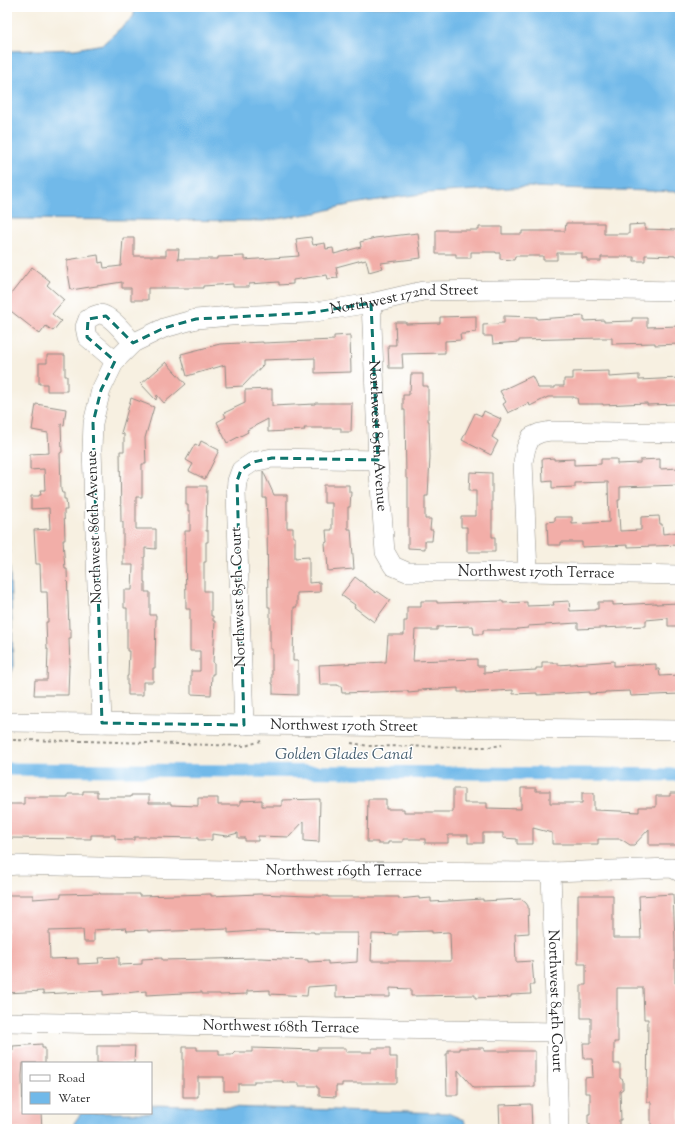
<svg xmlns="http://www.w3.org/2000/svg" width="687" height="1136" font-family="'Sorts Mill Goudy',serif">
	<rect width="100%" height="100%" fill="#fff"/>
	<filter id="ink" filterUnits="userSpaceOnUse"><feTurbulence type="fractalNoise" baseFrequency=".025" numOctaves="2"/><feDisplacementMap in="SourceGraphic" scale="8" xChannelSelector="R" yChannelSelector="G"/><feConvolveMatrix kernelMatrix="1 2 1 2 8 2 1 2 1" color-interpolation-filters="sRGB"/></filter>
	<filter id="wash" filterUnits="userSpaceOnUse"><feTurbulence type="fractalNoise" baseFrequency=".012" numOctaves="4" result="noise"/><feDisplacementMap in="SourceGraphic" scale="16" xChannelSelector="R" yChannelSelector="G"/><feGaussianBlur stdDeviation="0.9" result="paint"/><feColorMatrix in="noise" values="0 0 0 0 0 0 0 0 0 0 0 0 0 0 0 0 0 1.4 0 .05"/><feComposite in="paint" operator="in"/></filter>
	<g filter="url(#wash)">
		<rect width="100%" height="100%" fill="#f7f0e1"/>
		<!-- water -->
		<path fill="#71b9e9" stroke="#4e728a" d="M136,7H680V192L528,187L428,193L365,202L339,207L316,213L263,221L7,219V51L75,49L103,44L133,17Z
			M7,504L12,625L13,669L7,685Z
			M151,1105L448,1113L464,1120L467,1129H74V1123L81,1113H151Z"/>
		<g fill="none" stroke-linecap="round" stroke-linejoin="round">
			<!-- canal -->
			<path stroke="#71b9e9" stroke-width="13" d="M7,769L680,775"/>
		</g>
		<g id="blocks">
			<!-- building -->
			<path fill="#f2aea8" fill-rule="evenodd" d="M566,223H604V234H629V225L645,224V229L677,230V236H680V256L645,255V261H634V257H601V261H587V258H582V253H557V260H543V256H515L514,260L500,259V253H496V252H471V258H456V254H436V230H479V227H502V234H522V231H565Z
				M418,233L421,258L381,263L383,268L369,272L366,260L362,261V260L336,267L338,278L328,279L327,275L293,280V284L279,285V282L249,284V287H233V284L203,286V288H148V300H131V288H122V282L71,290L67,267V260L98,255L99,263L103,262L104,268L121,266L123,238H134V256H166V249H179L178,259H218V257L244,256V260L299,256L296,239L311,237L313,245L325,243L326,249L333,248L334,254L361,247L360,242L375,238Z
				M32,267L50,281L47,285L64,300L52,314L61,321L53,331L46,326L40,334L7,308V299Z
				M476,316V332L465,333V334H460L461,340L445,341V353L402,354L403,368H389L388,345H396L395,322H406V324L440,323V317Z
				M504,316L537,317V319L584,316V321L604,320V322L632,321V318H647V327L680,326V344L655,345V343L612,344V338H601L519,340V342L493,344L492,336H483V325L498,324V323H504Z
				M350,335L351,372L315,373V358L263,360V365L243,386L226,387L225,365L187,376L181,354L220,344L263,342V343L334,340V336Z
				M47,355H65V376H67V391H47V384H39V363H47Z
				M166,362L186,384L164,403L157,395L156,400L141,384Z
				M609,371V377L639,375V380L680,378V404L647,405V403L603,405V404H578L577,398H574V397H548L530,406L529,403L508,413L503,404L506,402L500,391L532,376L538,388H555V386H564V379H573V372Z
				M411,374H423V386H428V421H429L430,457L428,496H425V519H431L430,530H433L432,541H425V549L408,548V478H406L405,410H403V395H409V391H410Z
				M272,389V406L315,404V403H352L351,432H341V428H304L305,430L268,432V419L247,430L248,432L227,443L217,422L226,417L224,413L245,403V390Z
				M131,398L154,407L145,438L146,464H142V497H136V529H156V549L145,548V557H144V582H145V592H150V615H156L155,668H153V682H143V695H128V685H127V676H128L129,651H127V608H124V590H132L133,565H123V522H121L120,451H124V434L121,433Z
				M36,404L66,409L64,425L61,424L62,452L60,453L61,490L62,493H64V499H66L67,510H64L65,540H63L65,569H67L69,629H71V638H69L70,666H69L68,695H34L35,680H47L48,649H47L46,622H48L47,592H41L40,564H36L34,530L50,529L49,508L31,509V496H39V495H41L40,490H45L44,469L30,470V454L49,453L48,433L32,430Z
				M484,411L501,419L492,437L498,441L491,455L462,440L475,413L482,416Z
				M201,441L219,450L205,479L189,471L193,464L186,460L195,444L199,446Z
				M554,458V460L574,459V465L601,464V459H617V464L640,463V460L660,459V469L680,468V485L620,487V500H618L620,531L641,530V517L659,516L660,524H662L663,534L680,532V545L628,547V545L582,547V542H561V545H548L547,522L555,521V517H572V524L609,522L608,482L575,483V487L552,488V481L543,482L542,459Z
				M263,471L274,495H287V528H293V537H295V558L309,557V583L320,582V592L297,593V607H294L293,661H298V695L273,694V684H272V649H270V607H268L267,520L266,498H263Z
				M470,472L492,473V537H495V552H467V527H461V516H476V491H469Z
				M324,485H349V492H351L350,507H348V529H351L354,569L328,571L327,555H326L325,543L327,542L326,530H332V503H324Z
				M186,486H207L206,531H208V542H206V562H204V591H211V616H213V621H215L213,663H214V674H212L211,695L191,694V671H200V651H190V609H186L185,531H190V511H188V505H186Z
				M355,577L376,593L377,591L390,600L374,622L354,607L355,605L341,595Z
				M421,601H437V603L503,601V603L527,602V606L554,605L553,602L569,601L570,611L595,610V609H598V602H613V605L656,603V604L679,603V605H680V626H668V618L646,620V626L578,629V623L528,626V628L517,629V630H483V634H474L473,626L437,627V630H415L413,661L477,659V666H484V673L536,670V668H542V662H553V663H558V665L614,661V666L656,664V669H659L660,676L680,675V694L631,696L630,691L605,692V693L589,694V692L537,695V693L513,694V690L466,693V692H458V688L419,690V692L408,693V691L342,693L341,686H338V685H320L319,665L386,662L388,635H404V621H407V607H421Z
				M521,788H536V791H550V803H582V793H594V810L619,811L639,812V807H656V796H670V793H680V845H649V829L634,845H630L621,839H598V844H552V833L533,828V844H517V839L503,838V833H483V843H468V835H448V843H425V839H403V842H388V844H378V842H367L368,799H386V809H404V812H453V789H464V803H487V808L521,809Z
				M83,791H97V797H131V795H149V803H171V805L198,806V798H218V805H240V801L262,800V806H282V800L320,799L319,842L304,841V821L289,837L258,836V841H245V838H238V833L227,836L212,834V840H198V838L149,837H134V840H124L115,839V835H91V839L7,838V804H24V797H68V794H83Z
				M100,893V894H139V896L211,894V896L259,894L308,896H328V897H399V899L419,897V899L431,898V902L483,899V901L521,899L526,903L528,906L529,933L515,934L516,962L532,961L534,985H530L531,994L511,995V997L498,998V997L475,998V995L411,996V989L390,988V997H371V996L336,997V985L308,987L307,996L270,994V990L247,991V994L220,995V994H202V992L146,995V991L103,995V991L43,994V991L7,993V895H33V899L61,897V894ZM126,928L127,931L148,930V932L228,929V933L255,931L314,932V933H358L357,962L328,964V961L308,962V960L261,958L162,960V958L142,959V964L119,965V957L98,958L99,963L78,964V958L50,959L49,931L83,930L84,942H94V930ZM432,931V933L448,932L450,933L451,961H371L372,934L398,935V932Z
				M673,894L675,939V983H677L679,1034L680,1129H651V1102H647L648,1019H644L643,988H617V1029H618V1042H614V1064H620V1078L623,1080V1089L620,1091L621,1120H619V1129H590V1124H588V1114H590V1093H585V1078L593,1077L592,1059H584L583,1043H591V1018H581V985H586V964H578V895H613V938H641L639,896Z
				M42,1044V1048H45V1063H23L22,1076L23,1113H41L42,1129H13V1127H8L9,1081H7V1050H13V1046Z
				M97,1046H135L134,1063H97Z
				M183,1047H197V1050H219V1055H232L235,1052H252V1048L317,1050V1048H346V1052H372V1048H390V1057H397V1083H342V1086H336V1097L319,1096V1088H317V1086H299V1083H283V1081H254V1084H238V1091H224V1077H198V1097H183Z
				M459,1048H484V1051H535V1087L474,1088L458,1070V1095H447L446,1054H448V1050H459Z
				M531,1104L532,1128L500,1129L499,1105Z"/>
		</g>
	</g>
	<g filter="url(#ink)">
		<use href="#blocks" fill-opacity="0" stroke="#918e86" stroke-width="1"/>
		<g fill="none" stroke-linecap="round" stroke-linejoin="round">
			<!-- minor casing -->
			<g stroke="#918e86" stroke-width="20">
				<g id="minor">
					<path id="s1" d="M371,303L378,460L385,552L393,566L407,572H528L680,575"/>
					<path d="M115,361L87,337L85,327L88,319C92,317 96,314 100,314C111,315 126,335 133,343"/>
					<path d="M528,572L523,462L526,448L531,437L540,433L551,431L680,433"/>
					<path id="s2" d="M7,722L680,730"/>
					<path id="s3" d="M102,723L92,450L93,423L101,390L115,361L133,343L164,328L196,319L231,316L309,313L371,303L423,291L562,289L680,291"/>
					<path d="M244,725L236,492L237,481L241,470L253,462L272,458L378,460"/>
					<path id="s4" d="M7,866L17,865L223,870L293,871L551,872L672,868L680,872"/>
					<path id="s5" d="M551,872L559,1129"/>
					<path id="s6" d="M7,1022L555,1032"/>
				</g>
			</g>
			<!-- path -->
			<path stroke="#918e86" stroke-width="2" stroke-dasharray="3 3" stroke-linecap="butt" d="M7,740L84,741L245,746L261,741
				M351,743L368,746L489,747L502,745"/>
			<!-- minor -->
			<use href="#minor" stroke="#fff" stroke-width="19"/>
		</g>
	</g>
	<!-- marked area -->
	<path fill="none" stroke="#0f766e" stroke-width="3" stroke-dasharray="8 5" stroke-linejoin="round" d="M371,303L378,460L272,458L253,462L241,470L237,481L244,725L102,723L93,423L101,390L115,361L87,337L88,319L106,316L133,343L164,328L196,319L309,313Z"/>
	<g text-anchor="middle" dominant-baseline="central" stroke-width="3" stroke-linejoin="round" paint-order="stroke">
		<!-- street labels -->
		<g font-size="15" fill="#2b2b2b" stroke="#fff">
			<text stroke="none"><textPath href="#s3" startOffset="669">Northwest 172nd Street</textPath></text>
			<text stroke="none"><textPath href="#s1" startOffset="133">Northwest 85th Avenue</textPath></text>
			<text transform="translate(95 527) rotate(-92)">Northwest 86th Avenue</text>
			<text stroke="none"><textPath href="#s1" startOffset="410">Northwest 170th Terrace</textPath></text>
			<text transform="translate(239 597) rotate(-92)">Northwest 85th Court</text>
			<text stroke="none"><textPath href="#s2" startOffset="337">Northwest 170th Street</textPath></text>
			<text stroke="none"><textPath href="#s4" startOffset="337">Northwest 169th Terrace</textPath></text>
			<text stroke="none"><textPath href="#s5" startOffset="129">Northwest 84th Court</textPath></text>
			<text stroke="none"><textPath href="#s6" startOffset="274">Northwest 168th Terrace</textPath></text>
		</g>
		<!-- water labels -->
		<g font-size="16" font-style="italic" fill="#445d6e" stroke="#fff">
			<text x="344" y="755">Golden Glades Canal</text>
		</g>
	</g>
	<!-- margin -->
	<rect width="687" height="1136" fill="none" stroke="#fff" stroke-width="24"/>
	<!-- legend -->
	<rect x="22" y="1062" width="130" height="52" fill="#ffffff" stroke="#aaaaaa"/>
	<rect x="30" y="1075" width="20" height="6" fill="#ffffff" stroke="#aaaaaa"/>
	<text x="58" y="1082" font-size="12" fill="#2b2b2b">Road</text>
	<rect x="30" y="1092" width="20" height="12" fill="#71b9e9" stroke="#aaaaaa"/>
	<text x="58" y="1102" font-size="12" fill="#2b2b2b">Water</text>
</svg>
